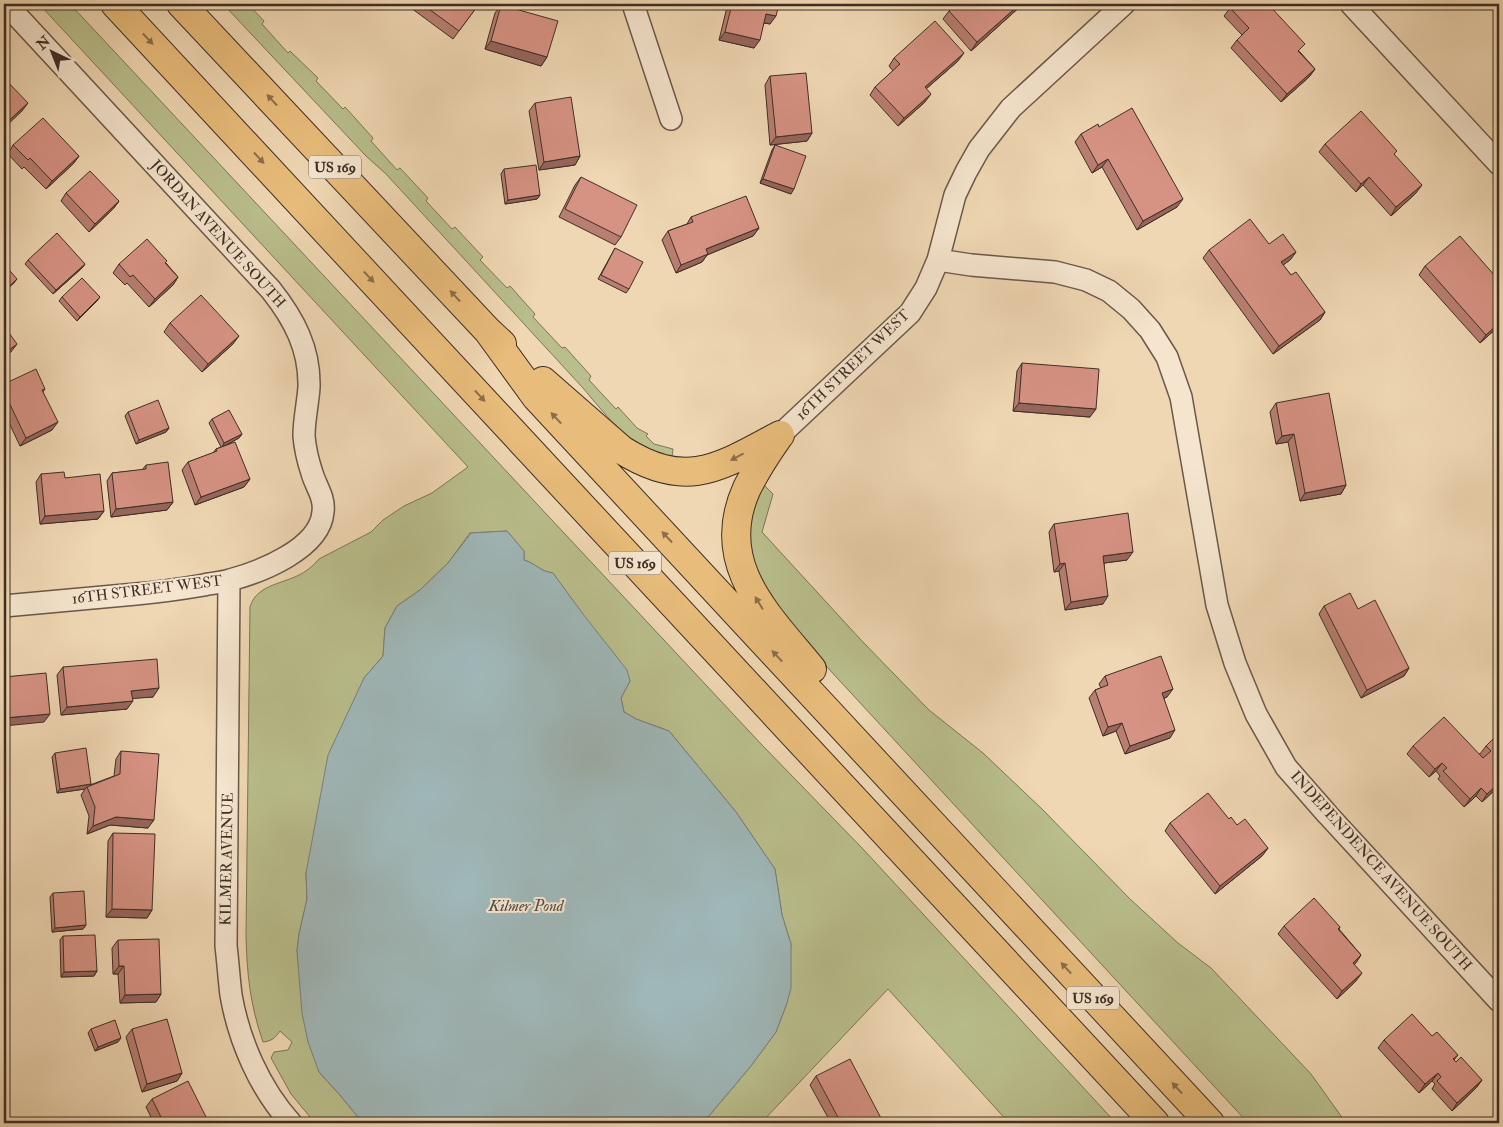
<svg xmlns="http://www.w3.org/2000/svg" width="1503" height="1127" font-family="'IM FELL Double Pica',serif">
	<rect width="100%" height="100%" fill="#efd7b3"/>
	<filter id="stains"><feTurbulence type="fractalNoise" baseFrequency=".004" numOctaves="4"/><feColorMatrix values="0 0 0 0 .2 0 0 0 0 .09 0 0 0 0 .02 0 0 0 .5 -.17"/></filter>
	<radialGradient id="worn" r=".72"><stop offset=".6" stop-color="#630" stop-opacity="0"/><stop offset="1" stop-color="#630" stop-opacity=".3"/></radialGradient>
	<!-- green -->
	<path fill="#b9be8c" stroke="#7c7658" d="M39,4H70L762,745L863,849L1116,1123H1009L888,989L761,1123H703L751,1066L776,1032L787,1003L791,944L782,915L775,869L736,812L669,731L636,719L624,712L621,698L630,681L553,573C539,571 537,564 524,560V551L507,531L470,533L448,563L420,590L397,606L385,628L383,656L364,678L306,873L307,899L299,934L297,951L319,1072L339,1094L363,1123H315L291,1094L271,1058L274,1052L288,1050L292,1042L280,1031C275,1038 272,1041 263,1042C250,1004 247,975 246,935L250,607C256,586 280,584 297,576C306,572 313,566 319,559L371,532L383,520L404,506L432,493L468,467Z
		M223,4H248L264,21L262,24L288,53L290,51L318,78L316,81L343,109L345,107L373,138L371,141L397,170L400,168L428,198L426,201L452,229L455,227L483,257L480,260L507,288L510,286L535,314L533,317L562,348L565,347L591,376L589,380L616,409L618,407L637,428L648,434L646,436L654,444L673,449L672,457C628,446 611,421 583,388L386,174L366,156Z
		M764,485L773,494L762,532L861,640L929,710L983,753L1042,809L1130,899L1178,943L1211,968L1311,1074L1346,1123H1248L791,628L766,599L748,548L750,519L756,501Z"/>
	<!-- water -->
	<path fill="#9fb7b8" stroke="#79807d" d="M507,531L524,551V560C537,564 539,571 553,573L583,614L627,670L630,681L621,698L624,712L636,719L669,731L736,812L775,869L782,915L791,944V988L787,1003L776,1032L751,1066L703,1123H363L339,1094L319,1072L308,1042L302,1013L297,951L299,934L307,899L306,873L328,755L364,678L383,656L385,628L397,606L420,590L448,563L471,533Z"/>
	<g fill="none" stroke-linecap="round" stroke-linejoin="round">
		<!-- minor casing -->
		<g stroke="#6b5848" stroke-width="24">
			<path id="minor" d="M633,4L671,119
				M1351,4L1499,164
				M938,260L971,265L1055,272L1086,280L1109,291L1131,309L1150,330L1167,357L1181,397L1217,605L1235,663L1256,714L1286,767L1328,815L1499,1001
				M780,435L910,313L926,288L938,260L955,195L966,172L979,149L1011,108L1124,4
				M229,581L226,946C228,962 229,979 231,995C239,1041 260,1089 291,1123
				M4,606C48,602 92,598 136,594C159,592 181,589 204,585C212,583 221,583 230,580C260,572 320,549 323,512C325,497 316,487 312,473C308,461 305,448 304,436C304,419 308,403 309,387C310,349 294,319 271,290L6,4"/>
		</g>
		<!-- motorway casing -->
		<g stroke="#3f2e25" stroke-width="30">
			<path id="motorway" d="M115,4L1155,1123
				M181,4L488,331L502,344
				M488,331L536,397L1210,1123
				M543,381L622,450C687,491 720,467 780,435
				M779,436C767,453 756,470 747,488C712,564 768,615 812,669"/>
		</g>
		<!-- minor -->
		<use href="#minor" stroke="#f5e5ce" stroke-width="21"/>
		<!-- motorway -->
		<use href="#motorway" stroke="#e8bc7a" stroke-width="28"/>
	</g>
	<!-- wall -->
	<path fill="#b87e71" stroke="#3f2e25" d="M407,4H479L453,39L407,5Z
		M730,4H779L770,24L764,23L754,48L719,40L727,7Z
		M1023,4L971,51L943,19L949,11Z
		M501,5L547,57L541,66L485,49L495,13Z
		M1230,8L1300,52L1315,69L1309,77L1281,102L1231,48L1237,40L1242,35L1224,16Z
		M894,58L958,61L926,89L925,102L898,126L870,95L875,87L893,71L889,66Z
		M770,76L812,133L807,141L770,145L765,85Z
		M535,103L580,156L575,165L539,170L529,111Z
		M1099,127L1177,207L1137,230L1102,167L1092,173L1075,142L1081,134Z
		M1325,144L1394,155L1416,193L1391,216L1363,185L1356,192L1319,152Z
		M13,145L79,156L73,164L46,189L24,167L22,169L8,154Z
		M775,145L791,194L760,183L772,150Z
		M504,169L540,195L537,199L505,204L501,174Z
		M581,177L621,237L615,245L559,217L575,185Z
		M66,193L119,201L113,209L89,232L61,201Z
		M691,217L759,228L753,236L707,255L702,262L676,273L662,240L668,231L687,224Z
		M1269,244L1296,252L1290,260L1283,265L1291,275L1325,312L1320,320L1273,354L1203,258L1209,250Z
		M615,248L629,289L626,293L598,279Z
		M28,260L85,264L82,268L53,294L25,264Z
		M166,263L178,277L173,285L149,307L127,283L125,285L113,273L119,264Z
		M1425,266L1496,277L1499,274V326L1480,343L1419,275Z
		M62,297L97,301L77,321L59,301Z
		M170,323L233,344L202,372L164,332Z
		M1022,363L1090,417L1013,411L1017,371Z
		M4,384L45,389L43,392L52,430L20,446L4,412Z
		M1276,403L1346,485L1341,494L1300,501L1288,442L1276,444L1270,412Z
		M1499,407V422L1493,415Z
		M128,412L169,428L166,432L136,444L125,416Z
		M212,419L242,434L239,438L224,446L250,479L244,487L195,505L182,470L188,462L213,453L216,449L221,447L209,423Z
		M146,465L173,502L167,510L111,517L107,481L112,473L142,470Z
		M41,474L65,478L104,511L98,519L40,524L36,482Z
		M1054,524L1127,560L1104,563L1103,604L1065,610L1059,571L1054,572L1049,532Z
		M1324,606L1409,668L1404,676L1361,698L1319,614Z
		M63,667L153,697L132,698L127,709L61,715L57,675Z
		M1105,676L1167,697L1164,698L1170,738L1125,754L1116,731L1103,736L1089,698L1095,690L1101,688L1099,684Z
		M1499,733V786L1482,802L1476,796L1464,807L1438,779L1440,776L1436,771L1429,777L1407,754L1413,746L1480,754L1486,746Z
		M121,751L148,828L110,825L87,834L89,816L81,795L85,789L57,793L52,757L55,753L91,784L90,785L114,776L116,759Z
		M1229,819L1268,848L1262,856L1215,894L1165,831L1170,823Z
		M113,833L152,910L147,918L106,917L108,841Z
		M53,893L86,925L83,929L52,932L50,897Z
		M1284,926L1340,927L1339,929L1361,955L1354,964L1356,981L1337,999L1278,934Z
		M63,936L97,971L94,976L61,977L60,940Z
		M118,940L161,994L156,1002L120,1003L118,974H113L112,948Z
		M91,1029L118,1042L95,1051L88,1033Z
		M132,1029L182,1073L177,1081L142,1092L126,1037Z
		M1432,1036L1458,1055L1454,1060L1456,1062L1482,1080L1476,1088L1452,1111L1432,1089L1435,1084L1432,1081L1419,1093L1378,1048L1384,1040Z
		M816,1076L883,1122L882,1123H831L810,1085Z
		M152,1099L209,1123H154L146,1107Z"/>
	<!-- shaded-wall -->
	<path fill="#96665c" stroke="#3f2e25" d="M1020,4H1023L971,51L977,42Z
		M766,14L776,16L770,24L761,22Z
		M725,32L760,40L754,48L719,40Z
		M491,41L547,57L541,66L485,49Z
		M964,53L958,61L919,95L925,87Z
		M1315,69L1309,77L1281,102L1287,94Z
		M931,94L925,102L898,126L904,118Z
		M28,103L22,111L4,128V125Z
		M812,133L807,141L770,145L776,137Z
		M79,156L73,164L46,189L52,181Z
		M580,156L575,165L539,170L544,162Z
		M1108,159L1102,167L1092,173L1098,165Z
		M1369,177L1363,185L1356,192L1361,184Z
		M763,179L794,189L791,194L760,183Z
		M1422,185L1416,193L1391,216L1396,207Z
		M540,195L537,199L505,204L508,200Z
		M1183,199L1177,207L1137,230L1143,221Z
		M119,201L113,209L89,232L95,224Z
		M759,228L753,236L707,255L702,262L676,273L681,265L706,249Z
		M1296,252L1290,260L1276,270L1281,262Z
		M85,264L82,268L53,294L56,290Z
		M178,277L173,285L149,307L155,299Z
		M17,279L14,283L4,292V291Z
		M100,297L97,301L77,321L80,317Z
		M1325,312L1320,320L1273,354L1279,346Z
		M1499,323V326L1480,343L1486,335Z
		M239,336L233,344L202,372L208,364Z
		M17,344L11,352L4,358V354Z
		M1019,403L1096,409L1090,417L1013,411Z
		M58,422L52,430L20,446L26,438Z
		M169,428L166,432L136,444L139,440Z
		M242,434L239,438L222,447L224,443Z
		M1294,434L1288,442L1276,444L1282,436Z
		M250,479L244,487L195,505L201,497Z
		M1346,485L1341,494L1300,501L1305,493Z
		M173,502L167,510L111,517L116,509Z
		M104,511L98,519L40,524L45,516Z
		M1133,552L1127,560L1097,564L1103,556Z
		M1065,563L1059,571L1054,572L1060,564Z
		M1108,596L1103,604L1065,610L1071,602Z
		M1409,668L1404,676L1361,698L1367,690Z
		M159,688L153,697L126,699L131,691Z
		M1173,689L1167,697L1156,701L1162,693Z
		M133,701L127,709L61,715L67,707Z
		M50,714L44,722L4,726V718Z
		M1122,723L1116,731L1103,736L1108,727Z
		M1175,730L1170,738L1125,754L1130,746Z
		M1442,763L1436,771L1429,777L1435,769Z
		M1499,783V786L1482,802L1487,794Z
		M91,784L88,789L87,787L85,789L57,793L60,789Z
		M1481,788L1476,796L1464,807L1470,799Z
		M116,817L154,820L148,828L110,825L87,834L93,826Z
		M1268,848L1262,856L1215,894L1220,886Z
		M112,909L152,910L147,918L106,917Z
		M86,925L83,929L52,932L55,928Z
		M1361,955L1356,963L1347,971L1353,963Z
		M119,966H124L118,974H113Z
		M97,971L94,976L61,977L64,972Z
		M1362,973L1356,981L1337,999L1342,991Z
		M161,994L156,1002L120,1003L125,995Z
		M121,1038L118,1042L95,1051L98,1047Z
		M182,1073L177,1081L142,1092L147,1084Z
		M1438,1073L1432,1081L1419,1093L1425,1084Z
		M1482,1080L1476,1088L1452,1111L1457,1103Z"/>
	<!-- building -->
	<path fill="#d69283" stroke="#3f2e25" d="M422,4H479L459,31Z
		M732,4H779L776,16L766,14L760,40L725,32Z
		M956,4H1020L977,42L949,11Z
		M1234,4H1268L1305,44L1298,51L1315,69L1287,94L1237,40L1249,28L1230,8Z
		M501,5L558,21L547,57L491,41Z
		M935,21L964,53L925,87L931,94L904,118L875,87L900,64L894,58Z
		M806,73L812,133L776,137L770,76Z
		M4,78L28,103L4,125Z
		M571,97L580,156L544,162L535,103Z
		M1132,108L1183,199L1143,221L1108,159L1098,165L1081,134L1098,124L1099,127Z
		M1361,111L1397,151L1394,154L1422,185L1396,207L1369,177L1361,184L1325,144Z
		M43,118L79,156L52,181L30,158L28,160L13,145Z
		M775,145L806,156L794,189L763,179Z
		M536,165L540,195L508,200L504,169Z
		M90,171L119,201L95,224L66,193Z
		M581,177L637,205L621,237L565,209Z
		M746,196L759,228L706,249L708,254L681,265L668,231L693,222L691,217Z
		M1250,219L1269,244L1283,234L1296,252L1281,262L1291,275L1296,272L1325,312L1279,346L1209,250Z
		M57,233L85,264L56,290L28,260Z
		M1460,236L1496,277L1499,274V323L1486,335L1425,266Z
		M147,239L167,261L165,263L178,277L155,299L133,275L130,277L119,264Z
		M615,248L643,262L629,289L601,275Z
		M4,264L17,279L4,291Z
		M82,278L100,297L80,317L62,297Z
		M201,295L239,336L208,364L170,323Z
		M4,326L17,344L4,354Z
		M1022,363L1099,369L1096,409L1019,403Z
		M36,369L45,389L42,390L58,422L26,438L4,392V384Z
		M1329,393L1346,485L1305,493L1294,434L1282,436L1276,403Z
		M158,400L169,428L139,440L128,412Z
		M229,410L242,434L224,443L212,419Z
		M235,442L250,479L201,497L188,462L217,451L216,449Z
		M168,462L173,502L116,509L112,473L146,469V465Z
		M64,472L65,478L100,474L104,511L45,516L41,474Z
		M1128,513L1133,552L1103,556L1108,596L1071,602L1065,563L1060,564L1054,524Z
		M1350,593L1358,609L1375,600L1409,668L1367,690L1324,606Z
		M1161,656L1173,689L1162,693L1175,730L1130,746L1122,723L1108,727L1095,690L1108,685L1105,676Z
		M157,659L159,688L131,691L133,701L67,707L63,667Z
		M46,673L50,714L4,718V677Z
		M1444,717L1483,758L1491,751L1486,746L1499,733V783L1487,794L1481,788L1470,799L1443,771L1447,768L1442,763L1435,769L1413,746Z
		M86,748L91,784L60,789L55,753Z
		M121,751L159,754L154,820L116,817L93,826L95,807L87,787L120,774Z
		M1208,793L1229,819L1231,817L1237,825L1245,819L1268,848L1220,886L1170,823Z
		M113,833L155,834L152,910L112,909Z
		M84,891L86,925L55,928L53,893Z
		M1314,898L1340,927L1338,929L1361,955L1353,963L1362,973L1342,991L1284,926Z
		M95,935L97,971L64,972L63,936Z
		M159,939L161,994L125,995L124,966H119L118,940Z
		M1412,1014L1432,1036L1437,1032L1458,1055L1453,1059L1456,1062L1461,1057L1482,1080L1457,1103L1437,1081L1441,1077L1438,1073L1425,1084L1384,1040Z
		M167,1019L182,1073L147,1084L132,1029Z
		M115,1020L121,1038L98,1047L91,1029Z
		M850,1059L883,1122L880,1123H841L816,1076Z
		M188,1081L209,1123H164L152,1099Z"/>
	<!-- one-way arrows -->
	<defs><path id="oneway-solid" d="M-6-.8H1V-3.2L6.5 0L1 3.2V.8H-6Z" transform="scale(1.25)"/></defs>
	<g fill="#8b6e4b">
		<use href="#oneway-solid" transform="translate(148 39) rotate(47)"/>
		<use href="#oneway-solid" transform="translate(272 100) rotate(-133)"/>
		<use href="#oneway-solid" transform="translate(259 158) rotate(47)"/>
		<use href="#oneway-solid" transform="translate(369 277) rotate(47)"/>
		<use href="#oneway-solid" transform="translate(455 296) rotate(-133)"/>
		<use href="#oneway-solid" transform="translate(480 396) rotate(47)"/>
		<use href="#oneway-solid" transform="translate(556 418) rotate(-133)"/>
		<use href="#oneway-solid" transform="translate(737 457) rotate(152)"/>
		<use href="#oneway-solid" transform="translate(667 537) rotate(-133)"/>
		<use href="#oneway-solid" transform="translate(759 603) rotate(-122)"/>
		<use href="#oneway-solid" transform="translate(777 656) rotate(-133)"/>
		<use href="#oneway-solid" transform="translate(1066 968) rotate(-133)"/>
		<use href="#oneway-solid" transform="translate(1177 1088) rotate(-133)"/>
	</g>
	<g text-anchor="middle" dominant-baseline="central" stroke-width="4" stroke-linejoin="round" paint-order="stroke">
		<!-- shield labels -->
		<g fill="#f5e5ce" stroke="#766558" stroke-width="1">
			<rect x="309" y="155.5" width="52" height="23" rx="4"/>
			<rect x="609" y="551.5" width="52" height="23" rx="4"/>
			<rect x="1067" y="986.5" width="52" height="23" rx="4"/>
		</g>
		<g font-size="14" font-weight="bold" fill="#3f2e25">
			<text x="335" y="167">US 169</text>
			<text x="635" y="563">US 169</text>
			<text x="1093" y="998">US 169</text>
		</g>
		<!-- street labels -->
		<g font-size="15" fill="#3f2e25" stroke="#f5e5ce">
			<text transform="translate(218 234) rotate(48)">JORDAN AVENUE SOUTH</text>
			<text transform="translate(853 365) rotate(-44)">16TH STREET WEST</text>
			<text transform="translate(147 590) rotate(-7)">16TH STREET WEST</text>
			<text transform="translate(227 859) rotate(-89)">KILMER AVENUE</text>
			<text transform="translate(1381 871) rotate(48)">INDEPENDENCE AVENUE SOUTH</text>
		</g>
		<!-- water labels -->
		<g font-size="16" font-style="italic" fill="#524942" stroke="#f5e5ce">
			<text x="526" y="906">Kilmer Pond</text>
		</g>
	</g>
	<!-- margin -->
	<rect width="1503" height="1127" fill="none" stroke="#efd7b3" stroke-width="20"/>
	<rect x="5" y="5" width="1493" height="1117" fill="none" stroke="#3f2e25" stroke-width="2.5"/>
	<rect x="10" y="10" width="1483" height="1107" fill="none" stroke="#3f2e25"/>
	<!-- north arrow -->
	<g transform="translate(52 52) rotate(317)" stroke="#f5e5ce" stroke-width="4" paint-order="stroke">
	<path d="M0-4L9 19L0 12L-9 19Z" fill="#3f2e25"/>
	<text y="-8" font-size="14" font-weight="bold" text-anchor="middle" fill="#3f2e25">N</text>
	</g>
	<rect width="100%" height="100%" filter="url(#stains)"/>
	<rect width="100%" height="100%" fill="url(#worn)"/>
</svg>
